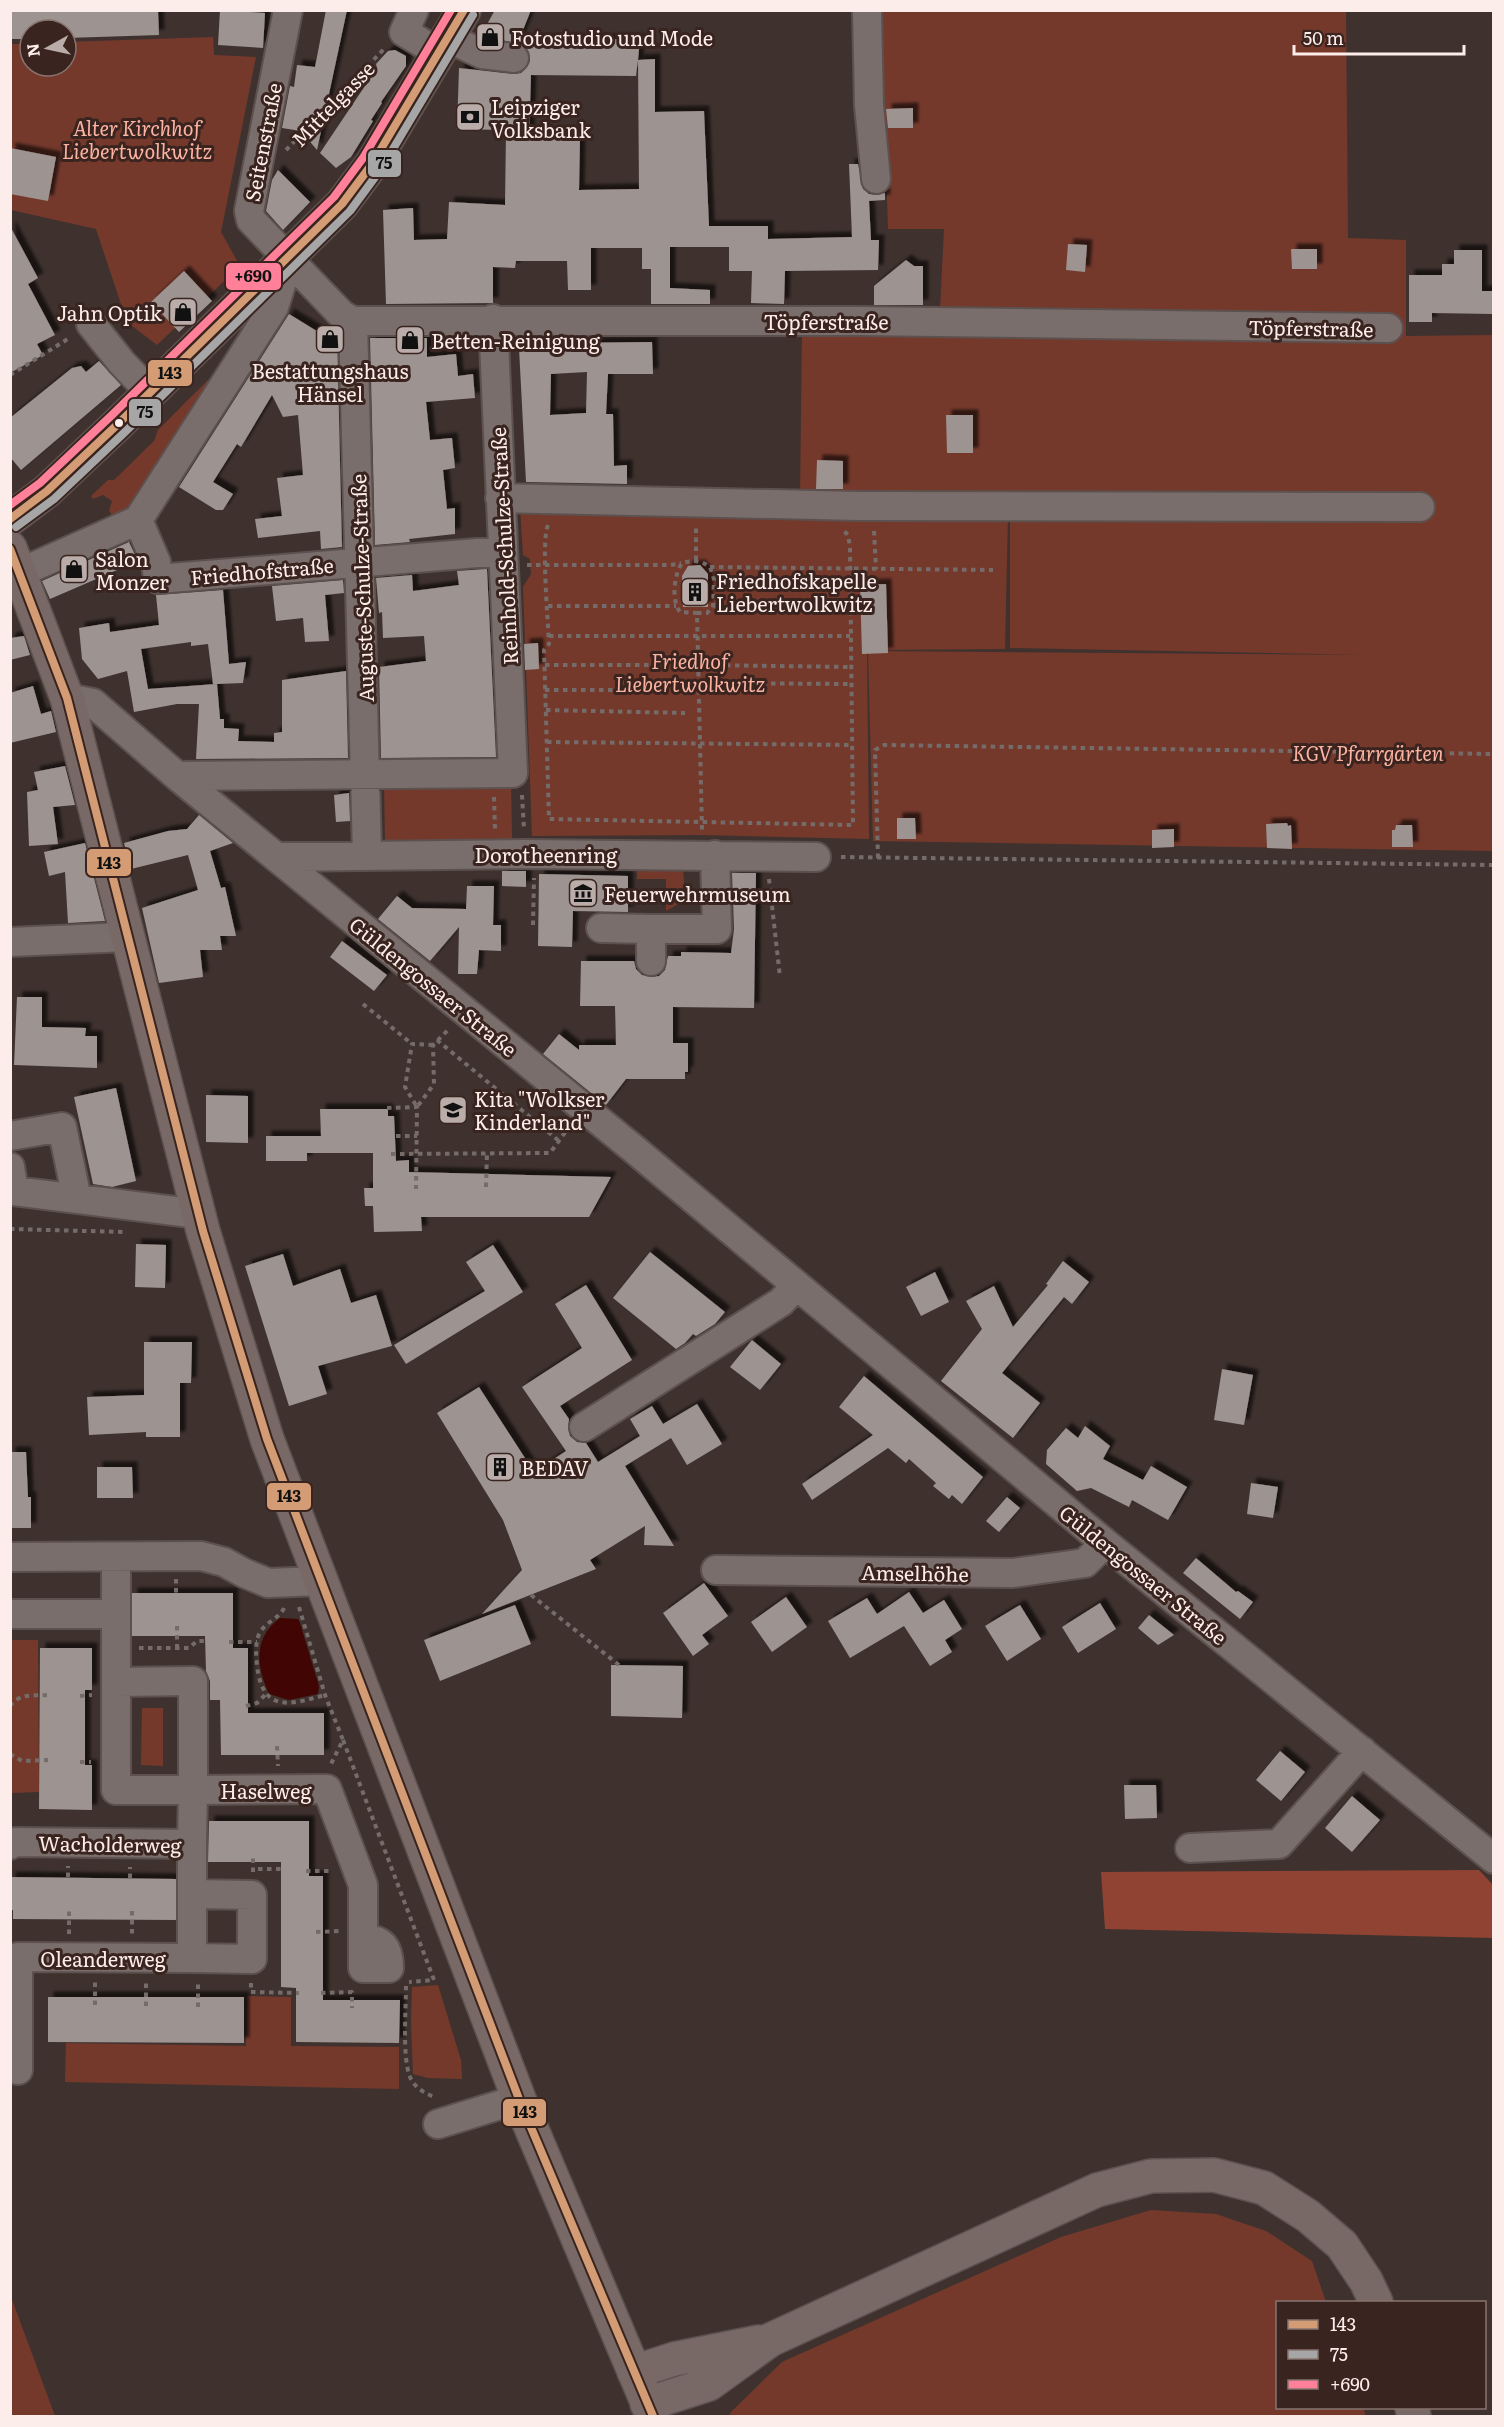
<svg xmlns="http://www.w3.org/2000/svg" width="1504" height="2427" font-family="Literata,serif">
	<defs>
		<filter id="shadow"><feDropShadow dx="5.5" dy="-5.5" stdDeviation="1.5" flood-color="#0009"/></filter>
	</defs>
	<rect width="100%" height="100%" fill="#3f322e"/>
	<!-- green -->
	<path fill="#75392c" d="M881,11H1346L1348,238L1406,240V336L1493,335V851L873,841L868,651L1368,655L1010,648V504L800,499L802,331H939L944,229H888Z
		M213,37L214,55L256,57L221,232L240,266L157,345L127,322L96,229L11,210L10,44H30V66H66V42Z
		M212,376L217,380C196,411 143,504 114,518L109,511L112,501L103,495L93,499L91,496L108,480H114L154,441L158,430Z
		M520,506L1008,514L1005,649L867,650L869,839L702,835L532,836L523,587L531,574L530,559L523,555Z
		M511,780L512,839L385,841L384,782Z
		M637,868L683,869L685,895L678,904L666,911V879H637Z
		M10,1640H38L39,1792L11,1793Z
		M142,1708H163V1766L141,1765Z
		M438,1985L461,2060L462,2079L428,2078L413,2074L411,2020L412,1987Z
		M247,1996L291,1997V2046L399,2047V2089L65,2082L66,2043L246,2046Z
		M1151,2210L1216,2214L1266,2231L1312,2261L1326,2302H1278V2408H1363L1366,2416H729L731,2412L782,2362L1061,2237Z
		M10,2297H11L55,2416H11Z"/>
	<!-- forest -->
	<path fill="#904333" d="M1479,1870L1493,1885V1938L1105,1929L1101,1872Z"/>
	<!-- water -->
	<path fill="#410504" d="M280,1618L298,1619L300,1623L319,1686L318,1694L289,1700L269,1694C256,1666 253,1638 280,1618Z"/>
	<!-- building -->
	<path fill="#9d9390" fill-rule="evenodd" filter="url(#shadow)" d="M10,10H158L159,35L66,38V30H30V39H10Z
		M220,10L265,13L263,48L218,45Z
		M326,10H347L317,150L301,131L282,128L290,86L294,87L297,65L315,67Z
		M495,10H531L519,40L640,39L638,60L655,59V112L704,111L709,226H768V239L852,237L849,164H858L863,189L869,194L877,195L885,193V200L869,201L871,240H879L878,270L785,271L784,304L751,303L752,271H729V247H670V288L710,290V304H651V269H642V248H591V290H568L567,261H516L515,268L493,267V303L386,304L383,210L413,208L414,240L447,239L449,202L505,205L506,130L457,129L459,68L513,74L521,73L527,67L530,61L529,52L523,45L481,35ZM638,60L639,189L579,190L580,139H529L531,75L636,76Z
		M395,50L406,56V66L381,102L382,103L371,120L373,121L351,157L336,168L320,153L377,68L376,64L388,51Z
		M913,108V128H888L886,109Z
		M10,148L56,157L48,201L10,194Z
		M278,170L310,202L283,230L266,211L272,180Z
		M10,226L38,278L28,284L55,335L37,344L43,355L10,373Z
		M1068,244L1087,245L1085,272L1066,270Z
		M1291,249H1317V269H1292Z
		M1454,250H1482V291H1494L1493,314L1432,313V322H1409V275H1442V264H1454Z
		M906,260L914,266H923V305H874V286Z
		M184,271L212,301L179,332L151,302Z
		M289,314L320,333L337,332L342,547L321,549L320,531L258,538L255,519L282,516L277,478L303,475L298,415L283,417L272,395L241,447L237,444L213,482L233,494L223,510H216L179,487Z
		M370,338H427V357L456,354L458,376L473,374L475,398L426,402L430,440L452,438L455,468L443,470L447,509L455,508V534L409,539L410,542L375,545Z
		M525,340L561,341V343L652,342L653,374H608L606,414H613L614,466L627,465V484L526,482L519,348ZM587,372L586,413L550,415L551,374Z
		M99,361L121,385L21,470L10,457V418L72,368L81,366L86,372Z
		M946,415H973V453H947Z
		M817,460L843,461V489H816Z
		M129,542L138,561L50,599L42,581Z
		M700,565L708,574V607H683L682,576L688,566Z
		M487,569L496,757L381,758L379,667L426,661L424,636L383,638L382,612L379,613L376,578L412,575L413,591L459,585L457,571Z
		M343,580L344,593L325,595L329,641L305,642L303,618L276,621L272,586Z
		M886,584L888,653L862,654L860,585Z
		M223,590L229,664L246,662L243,683L217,684L220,719H224V728L239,729L238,741L274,742V733L282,732V680L346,671L348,758L196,759L199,704H177L134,712L127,671L98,679L82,659L79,628L109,623L110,632L159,625L156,595ZM191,642V646L208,644L213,684H216L148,689L141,649Z
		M24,636L30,655L10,660V638Z
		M538,643L539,669L525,670L524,644Z
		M33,686L41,714L51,711L56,732L10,743V693Z
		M65,766L75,805L53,807L58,844L29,846L27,792L38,790L34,772Z
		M349,793L350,821L336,822L334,795Z
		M199,815L233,843L210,851L221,888L225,887L236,936H220L222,950H200L203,977L159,983L142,908L198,890L188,855L131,869L124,843L168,831L187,829Z
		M897,818H915L916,839H897Z
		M1287,823L1288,826L1291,825L1292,849L1267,848L1266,824Z
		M1396,825H1412L1413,847H1392V830H1395Z
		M1174,829V847L1152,848V830Z
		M85,843L105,921L68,923L65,872L49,876L44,852Z
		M502,871H526V887L502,886Z
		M732,873H756L754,1008L673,1007V1043H688V1072H685V1079H626L606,1105L543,1054L559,1034L579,1050V1045H616L615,1006H580L581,961H634L636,969L642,975L652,977L659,976L665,970L668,956H681V952L731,953L734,929Z
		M539,874L628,876V912L573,911L572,947L538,946Z
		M467,886H494L493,925H501V951L479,950L477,974H458L459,927L430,961L378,919L397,896L412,908L466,909Z
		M342,941L387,975L374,991L330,957Z
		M17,997H42V1027L86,1028L85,1036H97V1068L14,1065Z
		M116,1088L136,1181L112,1187L93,1184L74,1097Z
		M206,1095L248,1096V1143L206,1142Z
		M320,1109H388V1116H394L396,1161L409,1160V1172L611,1177L589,1217H421L422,1231L374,1232L373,1206H365L364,1188H373V1153H307V1161H266V1136H321Z
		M136,1244L166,1245L165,1288L135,1287Z
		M493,1245L523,1292L406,1364L394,1345L485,1291L466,1262Z
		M650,1252L725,1312L715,1324L696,1336L693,1334L685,1343L676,1349L613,1298Z
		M283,1254L293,1286L340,1269L351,1303L376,1295L392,1346L318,1366L327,1394L289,1406L245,1266Z
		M1063,1261L1089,1282L1072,1304L1064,1297L1002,1373L1040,1403L1013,1438L941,1381L982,1329L966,1301L994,1286L1013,1327L1048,1285L1046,1284Z
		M935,1272L949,1302L921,1316L906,1287Z
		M586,1285L632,1360L560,1406L569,1419L568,1428L570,1436L577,1442L586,1443L598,1462L640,1436L630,1419L652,1406L663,1424L697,1404L722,1444L687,1465L671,1438L625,1466L674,1546L644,1545L645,1526L590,1560L596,1569L482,1614L522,1570L503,1520L437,1413L479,1387L534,1472L566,1451L522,1387L582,1348L555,1304Z
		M752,1340L781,1364L760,1390L730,1367Z
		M144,1342H192L191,1383H180V1437H146V1432L89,1435L87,1397L144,1395Z
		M1222,1369L1253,1375L1244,1425L1214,1420Z
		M864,1376L983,1477L962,1504L952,1495L949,1499L933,1486L936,1483L909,1459L906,1463L888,1448L812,1500L802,1484L873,1435L839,1407Z
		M1085,1426L1110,1446L1103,1459L1143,1480L1151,1466L1187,1487L1168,1520L1132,1500L1129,1507L1091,1488L1077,1491L1046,1464L1047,1450L1066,1428L1078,1438Z
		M10,1452H26L28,1497H31V1528H10Z
		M97,1467H132L133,1498H97Z
		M1251,1483L1278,1487L1273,1518L1247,1514Z
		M1007,1497L1020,1508L999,1532L986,1521Z
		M1196,1558L1236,1592L1238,1591L1253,1602L1240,1619L1183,1573Z
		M704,1583L728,1616L702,1635L709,1644L693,1656L663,1613Z
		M909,1592L923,1613L944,1600L962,1629L945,1640L952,1652L930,1666L904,1626L850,1658L828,1621L867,1598L877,1614Z
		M132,1593H233V1648H248V1713H324V1755H221L220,1700H210V1681L206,1671L205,1636H132Z
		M786,1597L807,1627L772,1652L751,1622Z
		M1100,1603L1116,1629L1078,1653L1062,1627Z
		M515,1605L531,1644L440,1681L424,1640Z
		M1020,1605L1041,1639L1007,1661L985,1626Z
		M1149,1615L1174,1635L1158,1645L1138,1628Z
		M40,1648H92V1690H85V1765H92V1810L39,1809Z
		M611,1665L683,1666L682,1718L611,1716Z
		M1280,1751L1305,1772L1281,1801L1256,1780Z
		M1124,1785H1156L1157,1818L1125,1819Z
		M1352,1796L1380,1820L1352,1852L1325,1828Z
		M209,1821H309V1876H323V2000H400L399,2043L296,2042V1988L281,1987V1862H208Z
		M10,1877L176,1879V1920L13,1919V1910H10Z
		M48,1997H244V2043L48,2042Z"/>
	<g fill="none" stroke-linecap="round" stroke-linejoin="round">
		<!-- minor casing -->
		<g stroke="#5c514e" stroke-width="32">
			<path id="minor" d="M288,10L249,211L251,220L342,315L353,321H858L1388,328
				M414,10L404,32L439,53
				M867,10L869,105L876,179
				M448,38L482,54L514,58
				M353,321L367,854
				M91,324L122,363L151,393
				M500,498L859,506L1420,507
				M138,520L156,562L158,579L502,551
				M35,566L138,520L274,307L289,259
				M67,698L93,703L177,776L635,1150L1105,1543L1494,1859
				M177,776L513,773L493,319
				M276,857L525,854L816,857
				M601,928L651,929
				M10,942L127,937
				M651,961V929H717L715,855
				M10,1136L62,1127L77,1199
				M10,1167L14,1191L199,1214
				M584,1427L781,1302L796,1286
				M10,1557L201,1556L224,1562L244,1573L268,1583L320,1581
				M716,1570L1013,1573L1085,1563L1105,1543
				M10,1614H116V1557
				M116,1682L193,1681V1790L327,1789L363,1885V1968H389C389,1948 383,1939 363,1939
				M10,1845L14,1842L192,1844L193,1790H116V1614
				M1190,1848L1279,1844L1362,1751
				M192,1958L252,1959V1895L192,1894
				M18,2070V1957L192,1958V1844
				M438,2124L519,2099"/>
		</g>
		<!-- major casing -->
		<g stroke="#5c514e" stroke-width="36">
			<path id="major" d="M10,519L47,491L119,423L342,204L372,164L464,10
				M10,548L67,698L203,1231L267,1439L519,2099L653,2416
				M634,2372L674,2359L759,2342
				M647,2404L709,2384L770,2340L1097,2190L1151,2176L1214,2175L1264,2188L1308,2216L1342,2245L1366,2281L1376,2302
				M1412,2408L1414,2416"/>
		</g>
		<!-- path -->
		<path stroke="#756c6a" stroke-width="4" stroke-dasharray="4.5 4.5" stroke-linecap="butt" d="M286,150L385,48
			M10,375L71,337
			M548,525C541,540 548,621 549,644L544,650L549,819L853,825L850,547L848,535L843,530
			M874,531L876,569
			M696,560V525
			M527,565H671L681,563
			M710,567L993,570
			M548,606H676
			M697,613H707L713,607L714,579L710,567C700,560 694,560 682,563C674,575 671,600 680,612L697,613L702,830
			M549,636H850
			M545,665H660
			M699,665L850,667
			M699,683L851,684
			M545,690H699
			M546,710L685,713
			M547,742L852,745
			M522,795L524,830
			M494,797L495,829
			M841,857L1494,865
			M878,858L875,750L884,745L1494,754
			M769,879L780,977
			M533,925L534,878
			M363,1004L412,1044
			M437,1040L559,1141
			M433,1045L412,1044L405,1087L417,1107L434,1084L433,1045L449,1029
			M387,1108L417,1107L416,1189
			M396,1136H417
			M391,1154L550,1153L569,1127
			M486,1187L487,1153
			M10,1229L125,1232
			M176,1579V1593
			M531,1595L619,1665
			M299,1607L325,1695L343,1740L330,1766
			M284,1608C280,1618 265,1622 259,1634C255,1644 256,1655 257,1666C263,1713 289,1705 325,1695
			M177,1626V1648
			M229,1642H257
			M139,1648H189L197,1641H208
			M80,1696L92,1695
			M10,1706C20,1693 32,1696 47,1695
			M246,1706L257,1703L265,1695
			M343,1740L434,1980L409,1982
			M277,1746L278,1766
			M10,1754L22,1761L48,1760
			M80,1762H91
			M258,1869H284
			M306,1871H332
			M253,1872V1855
			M68,1877V1866
			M130,1878V1867
			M132,1911V1935
			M316,1932L340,1931
			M69,1934V1910
			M251,1983V1992L299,1993
			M406,1986C406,2009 402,2057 410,2077C414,2087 425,2094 435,2097
			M321,1993L352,1992V2008
			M95,2005V1982
			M146,2006V1983
			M198,2007V1983"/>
		<!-- minor -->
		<use href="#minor" stroke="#796e6b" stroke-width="28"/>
		<!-- major -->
		<use href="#major" stroke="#786967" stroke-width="33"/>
		<!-- bus-1 casing -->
		<g stroke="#3a241f" stroke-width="12">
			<path id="bus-1" d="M10,519L47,491L119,423L342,204L372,164L464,10
				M10,549L67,698L203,1231L267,1439L519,2099L653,2416"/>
		</g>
		<!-- bus-2 casing -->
		<g stroke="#3a241f" stroke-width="12">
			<path id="bus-2" d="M16,527L54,499L126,431L350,211L381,169L473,15"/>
		</g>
		<!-- bus-3 casing -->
		<g stroke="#3a241f" stroke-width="12">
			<path id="bus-3" d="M10,505L40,483L112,415L334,197L363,158L451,10"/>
		</g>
		<!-- bus-1 -->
		<use href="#bus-1" stroke="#d39c74" stroke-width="8"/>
		<!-- bus-2 -->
		<use href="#bus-2" stroke="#a6a6a6" stroke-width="8"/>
		<!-- bus-3 -->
		<use href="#bus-3" stroke="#ff8098" stroke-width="8"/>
	</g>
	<!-- icons -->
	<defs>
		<g id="shop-square" transform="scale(1.5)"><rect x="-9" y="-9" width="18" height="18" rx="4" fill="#baaca8" stroke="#3a241f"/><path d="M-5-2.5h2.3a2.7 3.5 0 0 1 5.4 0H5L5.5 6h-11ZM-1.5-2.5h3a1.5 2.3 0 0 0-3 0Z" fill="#111"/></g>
		<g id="bank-square" transform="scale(1.5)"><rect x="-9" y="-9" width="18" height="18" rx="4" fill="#baaca8" stroke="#3a241f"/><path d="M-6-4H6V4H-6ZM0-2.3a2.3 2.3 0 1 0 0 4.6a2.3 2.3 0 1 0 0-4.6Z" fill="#111"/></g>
		<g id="building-square" transform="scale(1.5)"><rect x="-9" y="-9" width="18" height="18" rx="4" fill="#baaca8" stroke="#3a241f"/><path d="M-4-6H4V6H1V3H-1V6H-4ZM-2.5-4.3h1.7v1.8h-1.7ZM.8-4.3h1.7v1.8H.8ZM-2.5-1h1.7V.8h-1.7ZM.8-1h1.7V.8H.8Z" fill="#111"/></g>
		<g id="museum-square" transform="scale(1.5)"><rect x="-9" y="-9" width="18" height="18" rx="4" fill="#baaca8" stroke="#3a241f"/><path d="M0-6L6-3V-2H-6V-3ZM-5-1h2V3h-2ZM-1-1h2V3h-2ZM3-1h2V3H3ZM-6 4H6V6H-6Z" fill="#111"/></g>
		<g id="school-square" transform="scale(1.5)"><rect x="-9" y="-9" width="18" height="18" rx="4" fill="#baaca8" stroke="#3a241f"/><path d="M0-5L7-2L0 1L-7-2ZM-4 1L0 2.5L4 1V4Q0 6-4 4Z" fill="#111"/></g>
	</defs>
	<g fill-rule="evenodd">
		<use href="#shop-square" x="490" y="37"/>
		<use href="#bank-square" x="470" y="117"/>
		<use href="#shop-square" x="183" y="312"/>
		<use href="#shop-square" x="330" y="339"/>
		<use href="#shop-square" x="410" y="340"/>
		<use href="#shop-square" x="74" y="569"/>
		<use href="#building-square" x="695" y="592"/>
		<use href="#museum-square" x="583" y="893"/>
		<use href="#school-square" x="453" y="1110"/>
		<use href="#building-square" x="500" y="1467"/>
	</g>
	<!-- markers -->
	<circle fill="#fdedea" stroke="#3a241f" stroke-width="2" cx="119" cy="423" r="5"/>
	<g text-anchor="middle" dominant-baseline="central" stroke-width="6" stroke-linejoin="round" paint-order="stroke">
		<!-- poi labels -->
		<g font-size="20" fill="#fdedea" stroke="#3a241f" text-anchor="start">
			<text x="511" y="37">Fotostudio und Mode</text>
			<text x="491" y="106">Leipziger<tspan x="491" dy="23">Volksbank</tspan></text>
			<text x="162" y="312" text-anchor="end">Jahn Optik</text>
			<text x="431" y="340">Betten-Reinigung</text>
			<text x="330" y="370" text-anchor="middle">Bestattungshaus<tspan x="330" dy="23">Hänsel</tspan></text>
			<text x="95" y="558">Salon<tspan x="95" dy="23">Monzer</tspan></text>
			<text x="716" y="580">Friedhofskapelle<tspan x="716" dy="23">Liebertwolkwitz</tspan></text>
			<text x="604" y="893">Feuerwehrmuseum</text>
			<text x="474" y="1098">Kita "Wolkser<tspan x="474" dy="23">Kinderland"</tspan></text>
			<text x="521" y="1467">BEDAV</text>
		</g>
		<!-- street labels -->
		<g font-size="20" fill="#fdedea" stroke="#3a241f">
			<text transform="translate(332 103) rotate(-46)">Mittelgasse</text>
			<text transform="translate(262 142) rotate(-79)">Seitenstraße</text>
			<text x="826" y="321">Töpferstraße</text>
			<text transform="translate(1311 327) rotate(1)">Töpferstraße</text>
			<text transform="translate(503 546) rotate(-93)">Reinhold-Schulze-Straße</text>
			<text transform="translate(262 570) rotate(-5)">Friedhofstraße</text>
			<text transform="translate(361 588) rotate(-92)">Auguste-Schulze-Straße</text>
			<text x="546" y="854">Dorotheenring</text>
			<text transform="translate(434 986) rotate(39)">Güldengossaer Straße</text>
			<text transform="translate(915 1572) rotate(1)">Amselhöhe</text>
			<text transform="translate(1144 1574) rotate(39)">Güldengossaer Straße</text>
			<text x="266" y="1790">Haselweg</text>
			<text transform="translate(110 1843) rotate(1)">Wacholderweg</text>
			<text x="103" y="1958">Oleanderweg</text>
		</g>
		<!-- park labels -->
		<g font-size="20" font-style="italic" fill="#fdb3a2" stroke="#3a241f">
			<text x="137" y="127">Alter Kirchhof<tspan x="137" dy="23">Liebertwolkwitz</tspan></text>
			<text x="690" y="660">Friedhof<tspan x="690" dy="23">Liebertwolkwitz</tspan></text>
			<text x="1368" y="752">KGV Pfarrgärten</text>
		</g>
	</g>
	<g stroke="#3a241f" stroke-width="2">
		<rect x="367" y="149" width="35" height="29" rx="6" fill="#a6a6a6"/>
		<rect x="225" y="262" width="57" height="29" rx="6" fill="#ff8098"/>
		<rect x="147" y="359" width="46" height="28" rx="6" fill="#d39c74"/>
		<rect x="128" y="398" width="34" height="29" rx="6" fill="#a6a6a6"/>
		<rect x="86" y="848" width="46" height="29" rx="6" fill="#d39c74"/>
		<rect x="266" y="1482" width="46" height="29" rx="6" fill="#d39c74"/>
		<rect x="502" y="2098" width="45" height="29" rx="6" fill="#d39c74"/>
	</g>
	<g font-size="16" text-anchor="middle" font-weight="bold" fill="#111">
		<text x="384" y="169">75</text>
		<text x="253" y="282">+690</text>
		<text x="170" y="379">143</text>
		<text x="145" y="418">75</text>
		<text x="109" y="869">143</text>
		<text x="289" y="1502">143</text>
		<text x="525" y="2118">143</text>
	</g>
	<!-- border -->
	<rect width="1504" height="2427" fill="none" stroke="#fdedea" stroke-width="24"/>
	<!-- legend -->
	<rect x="1276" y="2301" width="210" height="108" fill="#3a241f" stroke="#887470" stroke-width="1.5"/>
	<rect x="1288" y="2320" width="30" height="9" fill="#d39c74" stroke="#887470" stroke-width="1.5"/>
	<text x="1330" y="2331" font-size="18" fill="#fdedea">143</text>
	<rect x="1288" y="2350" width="30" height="9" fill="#a6a6a6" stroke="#887470" stroke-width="1.5"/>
	<text x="1330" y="2361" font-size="18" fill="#fdedea">75</text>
	<rect x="1288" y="2380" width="30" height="9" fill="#ff8098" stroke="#887470" stroke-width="1.5"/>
	<text x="1330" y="2391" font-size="18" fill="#fdedea">+690</text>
	<!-- north arrow -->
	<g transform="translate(48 48) rotate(262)"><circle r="28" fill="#3a241f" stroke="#887470" stroke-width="1.5"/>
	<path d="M0-4.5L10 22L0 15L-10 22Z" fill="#baaca8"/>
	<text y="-9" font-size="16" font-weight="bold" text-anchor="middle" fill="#fdedea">N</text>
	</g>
	<!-- scale -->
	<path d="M1294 45v9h170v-9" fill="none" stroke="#fdedea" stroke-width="3"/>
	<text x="1303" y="45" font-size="18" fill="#fdedea" stroke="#3a241f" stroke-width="4.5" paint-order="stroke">50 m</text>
</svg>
